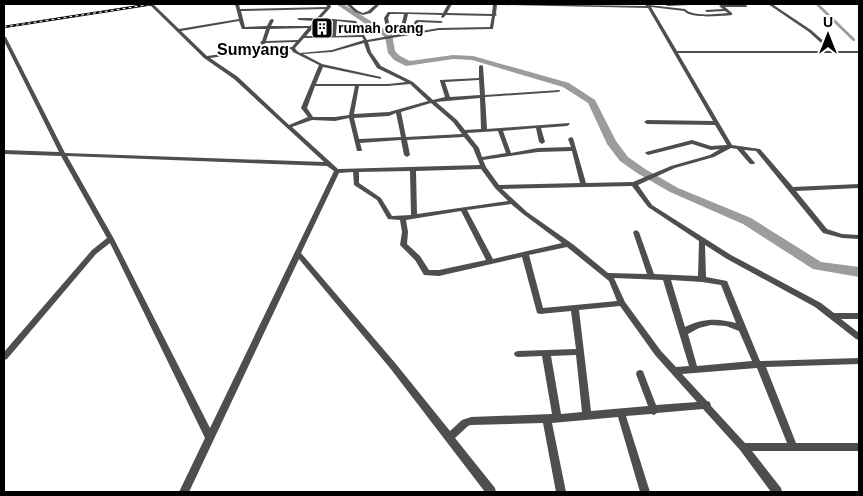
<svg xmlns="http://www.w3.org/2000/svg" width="863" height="496" font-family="Helvetica,sans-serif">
	<rect width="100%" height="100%" fill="#fff"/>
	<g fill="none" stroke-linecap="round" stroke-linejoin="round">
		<!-- canal -->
		<path fill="#9c9c9c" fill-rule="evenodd" d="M815,4H819L855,39V41H853Z"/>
		<!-- river -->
		<path fill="#9c9c9c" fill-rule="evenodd" d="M336,4H343L392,34L395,51L400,56L410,61L453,55L473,56L569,83L595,100L616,141L628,157L645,169L678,188L751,218L821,262L859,267V277L813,269L743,224L670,192L637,173L620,161L607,144L588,103L563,87L472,60L453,59L406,66L394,60L388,53L385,37Z"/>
		<!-- minor -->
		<path fill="#4e4e4e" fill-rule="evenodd" d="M149,4H153L179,29L239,19L235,4H239L240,9L327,7L326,4H330L331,7L321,18L356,21L367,40L411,32L415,21L417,20L441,21L443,22L441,23L418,22L415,32L439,28L490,27L492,16L446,15L443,18L441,17L442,15L408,14L404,31L406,32L401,33L386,28L384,18L388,12L443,13L448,4H452L447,13L492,14L493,4H497L496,14L497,15L495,16L493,29L439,30L368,42L371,52L381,66L413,82L433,100L445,97L440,81V80L479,78V66L481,65L483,66L485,95L560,90V91L558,92L485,97L487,129L569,123L570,124L567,126L541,128L545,142L542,144L539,142L536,128L503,131L511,153L538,148L571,147L568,139L571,137L573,138L586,183L633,182L671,166L710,155L720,149L711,150L692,144L648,155L645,153L646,152L692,140L711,146L727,145L715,125L647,124L644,122L647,120L713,121L648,8L502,5L500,4L646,6L645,4H649V5L685,9C693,17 716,14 728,13L725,11L707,12L705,11L706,10L723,9L719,6L721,5H743L742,4H746L747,7H725L732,13V15C721,16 691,19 684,11L651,7L677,51H830L809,32L768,4H772L811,30L835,51H859V53H678L732,145L760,149L793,187L859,184V188L796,191L827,229L842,234L859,235V239L842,238L823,233L756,151L744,150L755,163L754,164H750L737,149L731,148L714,157L675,168L638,185L652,205L731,255L821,303L834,313H859V319H841L859,333V340L856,339L815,307L727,259L705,245L706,277L727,281L760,361L859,358V364L766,367L796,443H859V451H752L781,488L782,492H771L740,450L703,409L657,413L654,415L651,414L626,416L650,492H640L618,417L552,423L566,492H556L543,423L471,425L468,426L455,438L495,488L496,492H485L390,368L299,259L189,492H179L205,438L110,243L96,254L7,359L4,360V352L92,250L107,238L61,156L4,154V150L59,152L4,41V36L6,37L65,153L324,162L234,79L204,58ZM325,9L317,18H299L297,19L299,20L315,21L310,26H271L274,20L272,19L270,20L267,26L245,27L241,11ZM390,14H404L400,31L390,27L388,18ZM239,21L242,29H266L262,41L260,42L261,43L258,49L207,56L181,31ZM319,21H333L332,36H306ZM337,21L354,23L360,35L336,36ZM308,28L298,40L266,41L270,29ZM362,37L364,40L332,50L300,53L296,50L295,48L304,38ZM296,42L292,47L263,49L265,43ZM364,43L367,52L377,68L406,82L388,84H316L323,67L381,79V77L322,64L303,54L332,52ZM291,49L293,52L319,65L301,108L308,117L289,125L238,77L210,58L260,51ZM479,80L480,95L450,97L445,82ZM410,84L428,101L389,112L354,114L359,86H388ZM315,86H355L349,115L335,117H313L307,108ZM480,98L481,129L465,130L457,120L436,102ZM431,103L453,122L462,134L406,137L401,112ZM396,113L401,137L359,139L354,118L389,116ZM349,118L357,151H361L362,150L360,143L401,140L404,155L407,157L410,155L407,140L464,137L473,148L480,165L338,169L292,127L312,120L335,121ZM498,131L506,153L482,157L479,148L467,133ZM572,151L580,183L499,185L486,167L483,160L538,152ZM67,156L327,166L334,171L210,428L114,239ZM481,169L495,188L508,201L417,214L416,171ZM410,171L411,215L392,216L381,198L359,183V172ZM353,172L354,185L377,200L388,219L400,220L402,232L400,245L415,260L424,275L439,276L522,257L537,313L540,314L571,311L576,349L518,351L515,352L514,354L515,356L518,357L542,356L552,414L471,417L462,420L450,431L396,364L301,253L339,173ZM632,186L648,207L699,241L698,276L654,274L639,232L636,230L633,232L647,274L608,273L574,245L527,212L502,189ZM511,204L523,214L562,243L493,259L467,210ZM461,211L486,260L439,270H429L420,256L407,244L408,232L406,220ZM567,247L609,281L617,301L543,308L529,255ZM614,278L663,280L689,366L676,367L661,351L625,302ZM671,280L702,282L721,285L736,323C719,318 702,318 685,327ZM620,306L655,355L697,402L656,405L644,374L643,371L640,370L637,371L636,374L648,406L591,411L579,310ZM711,325L726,326L739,331L752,361L697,366L688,334L699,328ZM576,355L582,412L561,414L551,356ZM757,368L787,443H745L711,406L710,402L707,401L682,374Z
			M346,4H350L358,11L363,13L368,11L376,4H380L371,13L363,15L355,12Z
			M668,4H691L689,5L667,6L666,5Z"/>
		<!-- rail casing -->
		<g stroke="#000" stroke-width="2.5">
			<path id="rail" d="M4,27L153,4"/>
		</g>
		<!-- rail -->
		<use href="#rail" stroke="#fff" stroke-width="1" stroke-dasharray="3" stroke-linecap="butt"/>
	</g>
	<!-- icons -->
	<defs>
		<g id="building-square" transform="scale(1.125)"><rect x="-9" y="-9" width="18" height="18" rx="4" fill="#000" stroke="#fff"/><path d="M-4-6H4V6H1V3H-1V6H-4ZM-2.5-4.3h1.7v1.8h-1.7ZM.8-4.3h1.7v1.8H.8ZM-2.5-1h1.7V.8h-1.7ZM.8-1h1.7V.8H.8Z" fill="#fff"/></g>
	</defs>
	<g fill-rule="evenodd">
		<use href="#building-square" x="322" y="28"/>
	</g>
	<g text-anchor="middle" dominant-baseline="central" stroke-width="4" stroke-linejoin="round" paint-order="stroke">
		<!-- far-poi labels -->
		<g font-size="14" font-weight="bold" fill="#000" stroke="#fff" text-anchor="start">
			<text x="338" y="28">rumah orang</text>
		</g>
		<!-- far-quarter labels -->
		<g font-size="16" font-weight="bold" fill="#000" stroke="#fff">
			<text x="253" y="49">Sumyang</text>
		</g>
	</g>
	<!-- border -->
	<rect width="863" height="496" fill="none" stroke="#000000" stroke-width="10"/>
	<!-- north arrow -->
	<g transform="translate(828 35)" stroke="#ffffff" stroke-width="4" paint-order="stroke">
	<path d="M0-4L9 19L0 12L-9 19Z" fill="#000000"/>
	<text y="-8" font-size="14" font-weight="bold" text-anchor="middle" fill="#000000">U</text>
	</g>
</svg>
